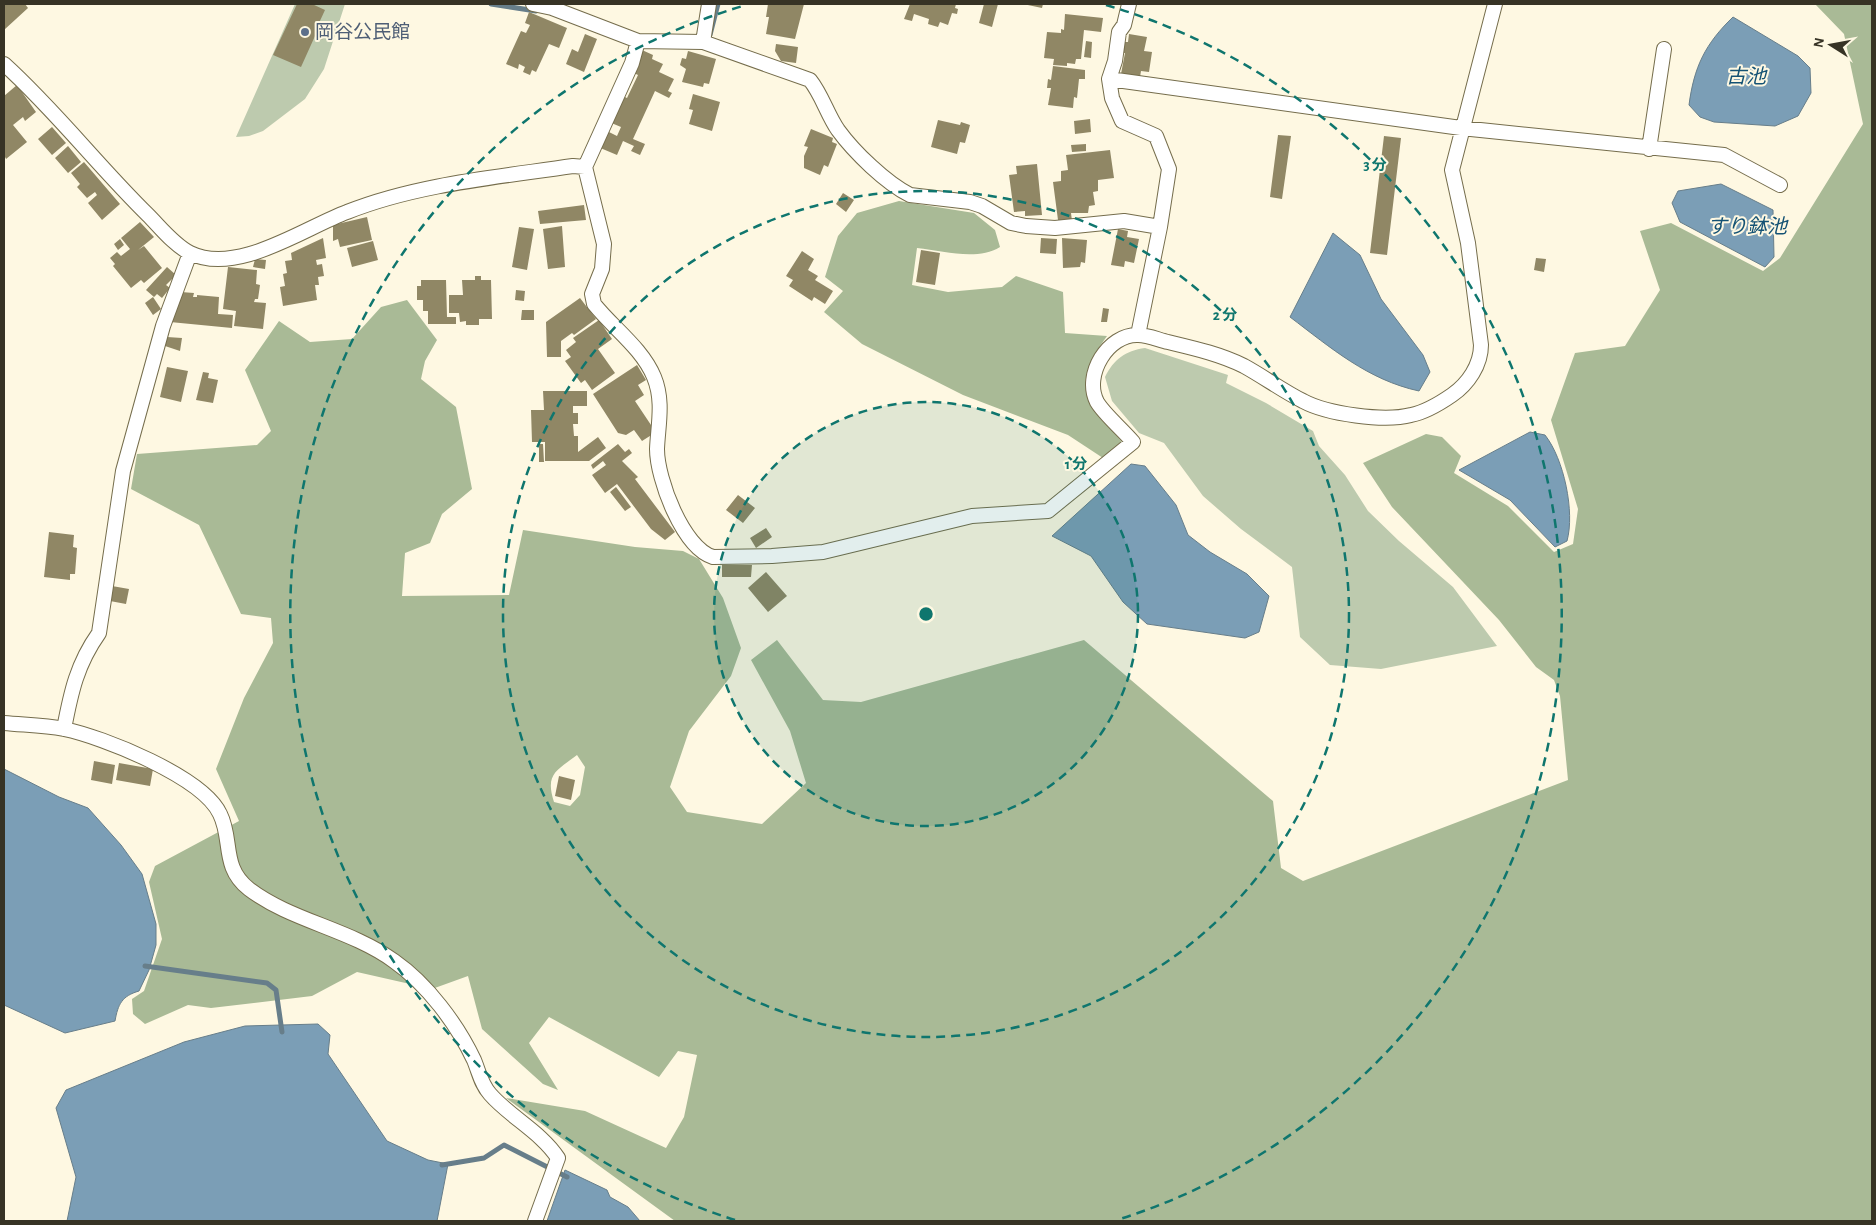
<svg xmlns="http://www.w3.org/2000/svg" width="1876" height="1225" font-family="'Alegreya Sans','Noto Sans JP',sans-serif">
	<rect width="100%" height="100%" fill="#fef8e2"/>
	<!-- green -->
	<path fill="#bdcaae" d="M295,4H345L324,69L305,99L263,131L249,136L236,137Z
		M1145,348L1228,375L1226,383L1266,403L1313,431L1319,446L1345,475L1368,511L1399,541L1453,587L1497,646L1381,669L1330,665L1300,637L1292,567L1241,529L1203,496L1164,443L1139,433L1112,401L1105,377C1114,359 1125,351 1145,348Z"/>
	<!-- forest -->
	<path fill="#a9ba96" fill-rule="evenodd" d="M1815,4H1872V1221H675L506,1098L585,1111L666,1148L684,1117L697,1055L678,1051L659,1077L549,1017L529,1043L558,1090L543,1084L482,1029L468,976L432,989L357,972L312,996L211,1008L188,1005L145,1024L133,1014L132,999L144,991L162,939L149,882L155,866L239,821L216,769L244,698L273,643L271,618L241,614L199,525L131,489L137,454L257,445L271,431L245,370L279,321L310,342L352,339L381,307L407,300L437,340L425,361L421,379L456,407L472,489L442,514L430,543L405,553L402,596L509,595L523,530L635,547L683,551L699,559L723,598L741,648L731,676L689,731L670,787L687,812L762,824L806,783L790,731L751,660L777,640L823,700L861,702L1084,640L1273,801L1281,868L1303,881L1568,780L1560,696L1554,680L1536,667L1499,620L1392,507L1363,463L1426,434L1442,437L1461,456L1454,473L1508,506L1554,552L1573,544L1578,509L1551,420L1575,353L1625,346L1660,290L1640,231L1671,223L1763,271L1780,258L1863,124L1844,34ZM577,755L585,767L580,795L570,806L554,802C545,774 556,771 577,755Z
		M899,201L974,213L995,230L1000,247C977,261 944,251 917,248L912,285L948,292L1002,287L1016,276L1063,292L1065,333L1107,336C1069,388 1086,399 1122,442L1103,458L1068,435L963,395L862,344L824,312L843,291L825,277L838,236L857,213Z"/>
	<!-- water -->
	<path fill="#7b9eb6" stroke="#677e8a" d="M1733,17L1798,56L1810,68L1811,93L1798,116L1775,126L1714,122L1700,117L1689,105C1694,67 1705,44 1733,17Z
		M1721,184L1773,210L1774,257L1765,267L1680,222L1672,203L1678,191Z
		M1333,233L1360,255L1381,299L1423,355L1430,372L1419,391C1368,380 1331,348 1290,317Z
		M1530,432L1545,435C1564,459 1575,512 1567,541L1555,547L1510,500L1459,470Z
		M1131,464L1145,466L1176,505L1188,535L1210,552L1247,574L1269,596L1259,632L1245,638L1147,624L1123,602L1091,556L1052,536Z
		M4,769L59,797L88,808L121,845L142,874L156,924V945L149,970L139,991C122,996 118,1004 115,1021L65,1033L4,1005Z
		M318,1024L330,1035L328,1054L387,1141L428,1160L448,1164L437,1221H67L76,1177L56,1108L66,1090L184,1042L245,1026Z
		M565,1170L607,1190L610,1197L628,1207L640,1221H547Z"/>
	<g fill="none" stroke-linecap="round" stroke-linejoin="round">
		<!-- stream -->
		<path stroke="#677e8a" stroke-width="5" d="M491,4L536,11
			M710,35L718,4
			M145,966L267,983L276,990L282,1032
			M442,1165L484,1158L504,1145L567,1177"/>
	</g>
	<!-- building -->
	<path fill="#908765" d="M4,4H25L28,8L4,30Z
		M297,4H312L325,10L319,23L328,27L322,40L315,36L301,67L273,55Z
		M768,4H804L795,39L766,34L769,17H766Z
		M910,4H956L955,8L958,9L957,14L952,13L948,25L940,22L938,27L928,24L929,19L914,14L912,21L904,19Z
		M984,4H998L992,27L979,23Z
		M1023,4H1043L1042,8Z
		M529,12L567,28L559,48L549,44L536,72L532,70L530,75L523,72L525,67L519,64L518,69L506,64L521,31L526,33L530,25L525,23Z
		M1065,14L1103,18L1101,32L1084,30L1081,59H1076L1075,64L1067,63V66L1053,65L1054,59L1044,58L1047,32L1061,33V29L1064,30Z
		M585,34L597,39L584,72L566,64L572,49L578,52Z
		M1129,34L1147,37L1144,51L1152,52L1149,72L1141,71L1140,77L1121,74L1125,53H1121L1123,42H1128Z
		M1086,41L1092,42L1091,58L1084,57Z
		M776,44L798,47L796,63L781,61L775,51Z
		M642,50L653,55L652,59L663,64L659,72L674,79L668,91L672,93L669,98L655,91L633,139L645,144L640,155L631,151L634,146L623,141L617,155L598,147L605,130L617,136L621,127L609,122L621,95L627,98L638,75L632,72Z
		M688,51L716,59L709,84L704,83L703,87L682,82L686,69L680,65L682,58L686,59Z
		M1053,66L1085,70V79H1079L1077,98L1074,97L1073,108L1048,105L1051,88H1047L1048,79L1051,80Z
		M17,85L36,112L25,121L23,117L13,125L27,142L6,159L4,155V96Z
		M693,94L720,102L712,131L689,124L693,110L689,109Z
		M1090,119L1091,132L1075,134L1074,121Z
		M938,120L960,125L961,122L970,125L965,143L960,142L957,154L931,147Z
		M52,127L66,143L52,155L38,139Z
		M811,129L833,138L832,142L837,144L828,167L824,165L820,175L804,168V156L808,147L804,146Z
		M1278,135L1291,136L1282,199L1270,197Z
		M1384,136L1401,138L1387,255L1370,253Z
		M1086,144V151L1072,152L1071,145Z
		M68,146L81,162L68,173L55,158Z
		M1110,150L1114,178L1098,180V191L1093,192L1095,205L1089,206L1088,213H1071L1072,221L1058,220L1053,182L1061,181V171L1068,170L1066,155Z
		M84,162L120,204L102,220L88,203L97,195L95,192L87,198L77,187L80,184L71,173Z
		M1037,164L1042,215L1025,216V211L1014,212L1009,175L1017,174L1016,166Z
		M843,193L854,200L846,212L836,204Z
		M584,205L586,220L540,224L538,211Z
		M367,217L372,240L340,247L338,239L333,241V225Z
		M140,222L154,237L138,250L144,246L162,268L144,283L141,280L131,288L113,266L115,264L110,258L117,252L121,256L130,249L121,238Z
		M562,226L565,267L548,269L543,229Z
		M519,227L534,229L527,270L512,267Z
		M1118,229L1128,231L1127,237L1139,239L1134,263L1125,261L1124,267L1111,265Z
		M323,238L326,258L316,260L317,265L322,264L324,276L318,277L319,285H315L317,300L283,306L280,287L285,286L283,274L287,273L285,261L292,260L291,253Z
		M1041,238L1057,239L1056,254L1040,253Z
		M1062,238L1087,240L1085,263L1081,262L1080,267L1063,268Z
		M120,239L124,245L118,250L114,244Z
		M373,241L378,260L352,267L347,248Z
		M921,250L940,253L935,285L916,282Z
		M802,251L814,259L808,270L818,276L815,280L833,291L825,304L814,297L812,301L789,286L793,280L786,276Z
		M1536,258L1546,259L1544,272L1534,270Z
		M255,259L266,260L265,269L253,267Z
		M167,267L176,275L166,285L170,288L162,298L157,294L154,297L146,290Z
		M228,267L257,270L256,284L260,285L258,299H255L254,302L266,303L263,329L234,326L236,311L223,309Z
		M475,276H481V280H491L492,319H479V325H466V321L460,322L459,313H449V295H463L462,280H475Z
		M421,280H446L447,317H456V324H428V311H423V300H417V286H421Z
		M516,290L525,291L524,301L515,300Z
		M181,292L194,293L193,297H197V295L219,297L218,314L233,315L232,328L170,322Z
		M153,297L161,309L153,315L145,303Z
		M580,298L596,319L574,335L572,333L561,341V357H547L546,322Z
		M1103,308L1109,309L1107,322H1101Z
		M522,310H534V320H521Z
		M599,320L612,339L598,349L615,373L592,390L585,380L581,383L565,361L571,357L566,350L576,342L573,338Z
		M167,337L182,338L180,351L165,346Z
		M637,365L646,380L638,385L644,395L635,401L653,428V434L642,441L634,430L626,435L618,433L593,394Z
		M167,367L188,371L181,402L160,397Z
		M203,372L209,373L208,378L218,380L213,403L196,400Z
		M543,391H587V406H573V413H578V424H573L574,436H578V452L598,437L606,448L589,461H545V442H532L531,410H544Z
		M539,444H543L544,462H539Z
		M618,444L625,452L629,449L632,453L622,461L638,477L635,479L675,532L665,540L651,529L617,484L605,493L592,475L606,465L603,461L593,469L591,465Z
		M616,487L631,507L625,511L610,492Z
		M738,495L755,508L743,523L726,510Z
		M766,528L772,537L756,548L750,538Z
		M49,532L74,535L73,547L77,548L75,574H70V580L44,577Z
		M722,565H752L751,577H722Z
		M766,572L787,596L768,612L748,588Z
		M112,586L129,589L126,604L110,601Z
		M94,761L115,765L112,784L91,780Z
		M119,763L153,769L150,786L116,780Z
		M559,776L575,780L571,800L555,796Z"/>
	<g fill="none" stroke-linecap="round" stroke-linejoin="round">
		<!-- street casing -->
		<g stroke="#756d4c" stroke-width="16">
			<path id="street" d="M533,4L552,8L638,41L703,42L709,4
				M638,41L632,63L585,167L604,244L602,269L592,294L594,304C613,328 642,348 654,377C664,401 658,425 657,449C657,479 683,548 713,557L772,556L823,552L972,516L1048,511L1133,442C1123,430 1104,414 1097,402C1083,375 1108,334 1138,335C1148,335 1159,340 1168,342C1193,348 1220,354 1244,366C1264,377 1283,391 1303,401C1327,414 1384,422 1411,415C1426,412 1439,404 1452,395C1468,384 1481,365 1481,345L1468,243L1452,170L1495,4
				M703,42L810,80C822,95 827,114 838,130C854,152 886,183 910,195L970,202L982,206L1011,223L1026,226L1055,228L1124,221L1160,227L1169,169L1156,136L1122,121L1112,98L1109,79L1115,61L1119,32L1124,25L1129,4
				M4,64C55,110 98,166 148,215C160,227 174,245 190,253C237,276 304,228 347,212C417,184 499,177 573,166L585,167
				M1109,79L1461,128L1724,155L1780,185
				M1649,149L1664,49
				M1138,335L1160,227
				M4,723C24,725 44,725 64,729C103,737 203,777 220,814C233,840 221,867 249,889C291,921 350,929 394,961C427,984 457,1024 474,1060C479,1072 481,1084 490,1094C510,1117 541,1132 558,1158L535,1221
				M64,729C71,692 77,664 99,633L123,471L163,326L190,253"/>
		</g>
		<!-- street -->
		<use href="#street" stroke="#fff" stroke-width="14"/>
	</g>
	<!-- distance rings -->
	<circle cx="926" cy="614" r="212" fill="#0f766e" fill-opacity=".12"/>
	<g fill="none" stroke="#0f766e" stroke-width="2.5" stroke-dasharray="9 6">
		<circle cx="926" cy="614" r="212"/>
		<circle cx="926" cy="614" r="423"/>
		<path d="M735 1220A635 635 0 0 1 746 5M1106 5A635 635 0 0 1 1117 1220"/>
	</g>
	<!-- markers -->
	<circle fill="#5c6f8a" stroke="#fef8e2" stroke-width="2" cx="305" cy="32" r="5"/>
	<g text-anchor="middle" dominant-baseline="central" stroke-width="4" stroke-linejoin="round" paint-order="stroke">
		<!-- service labels -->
		<g font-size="19" fill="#4e5e75" stroke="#fef8e2" text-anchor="start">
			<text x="315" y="32">岡谷公民館</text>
		</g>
		<!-- water labels -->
		<g font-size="20" font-style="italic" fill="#145274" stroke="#fef8e2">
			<text x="1746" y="77">古池</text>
			<text x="1747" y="227">すり鉢池</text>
		</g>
	</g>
	<circle cx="926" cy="614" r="8" fill="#0f766e" stroke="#fef8e2" stroke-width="2.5"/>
	<g font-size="15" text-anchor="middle" font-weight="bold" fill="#0f766e" stroke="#fef8e2" stroke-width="4" stroke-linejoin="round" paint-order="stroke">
		<text x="1375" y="170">3 分</text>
		<text x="1225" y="320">2 分</text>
		<text x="1076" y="469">1 分</text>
	</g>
	<!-- border -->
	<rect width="1876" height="1225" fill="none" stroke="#373325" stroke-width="10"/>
	<!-- north arrow -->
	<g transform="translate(1831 45) rotate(281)" stroke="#fef8e2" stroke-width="4" paint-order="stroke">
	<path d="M0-4L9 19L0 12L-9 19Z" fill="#373325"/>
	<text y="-8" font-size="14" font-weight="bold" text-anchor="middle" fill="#373325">N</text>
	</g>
</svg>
